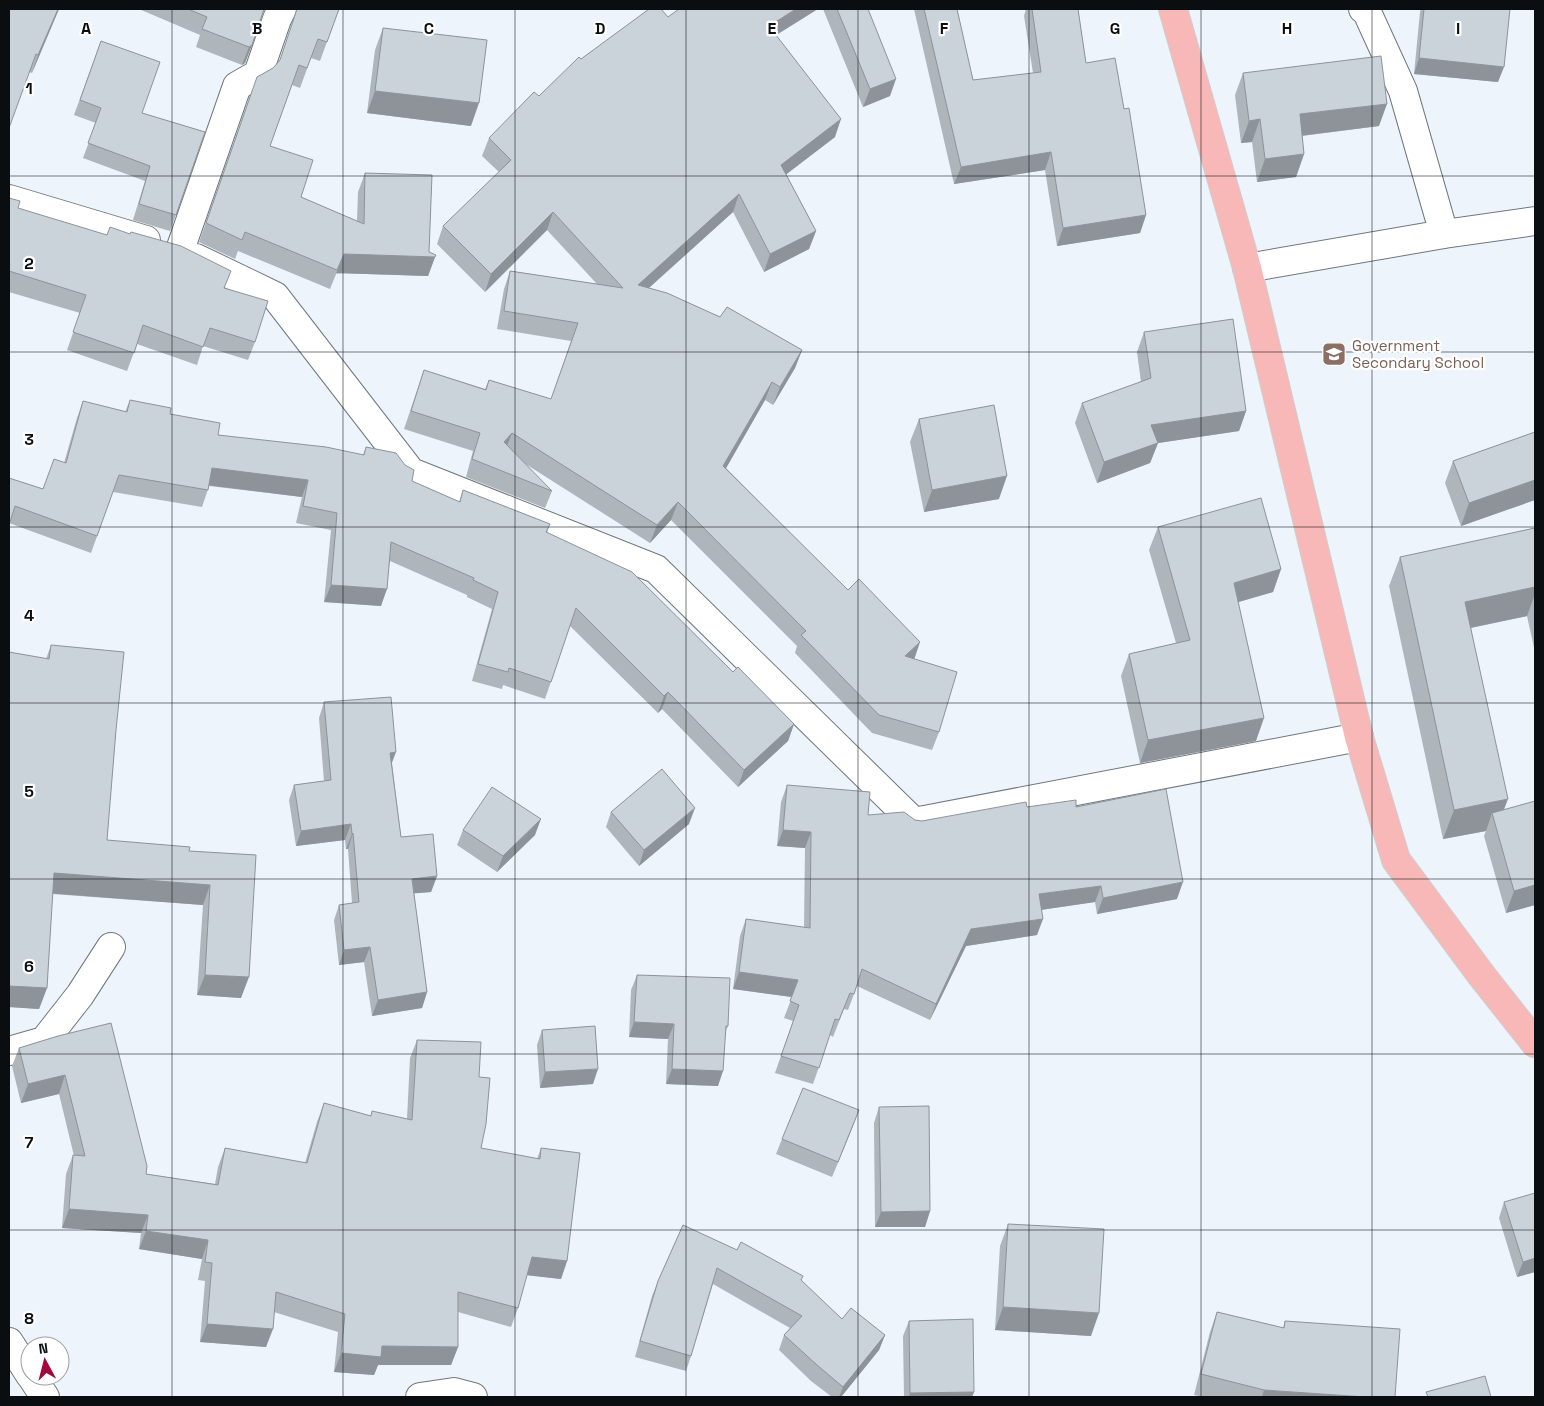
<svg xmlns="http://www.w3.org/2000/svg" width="1544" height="1406" font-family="'Space Grotesk',sans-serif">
	<rect width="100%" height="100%" fill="#edf4fc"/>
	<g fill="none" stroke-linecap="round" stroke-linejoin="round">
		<!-- street casing -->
		<g stroke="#70777e" stroke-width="30">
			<path id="street" d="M1363,9L1366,10L1403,91L1444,234
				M9,199L146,240
				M180,250L237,86L258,74L277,19L282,9
				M196,258L275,296L411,472L656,569L914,822L1359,737
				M1247,268L1444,234L1535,221
				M9,1051L44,1041L80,995L111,947"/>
		</g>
		<!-- secondary casing -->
		<g stroke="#70777e" stroke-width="30">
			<path id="secondary" d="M9,1342L30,1375
				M31,1376L45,1397
				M420,1397L454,1392L473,1397"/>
		</g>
		<!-- highway casing -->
		<g stroke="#cecfcf" stroke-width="30">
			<path id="highway" d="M1173,9L1247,268L1359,737L1396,860L1482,976L1535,1043"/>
		</g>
		<!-- street -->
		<use href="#street" stroke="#fff" stroke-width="28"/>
		<!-- secondary -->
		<use href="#secondary" stroke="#fff" stroke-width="28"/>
		<!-- highway -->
		<use href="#highway" stroke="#f7b8b7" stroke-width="28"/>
	</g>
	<!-- wall -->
	<path fill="#aeb5bb" d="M9,9H59L32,73L29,72Z
		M139,9H265L245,63L242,65L196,47L200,35Z
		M339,9L320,61L311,58L300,88L292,85L270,146L301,197L357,221L358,192L365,173L429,252L435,257L428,276L336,273L330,289L238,251L235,259L199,242L250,97L273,68Z
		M823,9H868L890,96L863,107Z
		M914,9H957L973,80L1033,73L1024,16L1026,9H1078L1086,63L1124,109L1146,215L1140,233L1057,246L1045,170L954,184Z
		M1421,9H1510L1498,82L1414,74L1420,12Z
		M668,17L776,35L835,137L786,174L816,231L809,249L764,272L733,212L649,288L802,350L795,368L773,405L765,400L726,468L914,659L939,732L932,750L872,733L795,653L797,646L671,520L650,543L524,463L552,491L545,508L466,477L473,451L404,429L424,370L485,389L489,380L551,399L571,341L497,329L504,289L510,271L597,284L547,230L485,292L437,244L443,226L499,172L482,156L489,138L539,96L581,59Z
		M383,28L471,126L367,113L375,50Z
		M101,41L142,113L205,132L170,231L133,220L145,181L83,158L96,123L74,115Z
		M1243,73L1379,126L1302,136L1304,154L1296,177L1257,182L1252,142L1241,143L1235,95Z
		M9,198L18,208L224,288L255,342L248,360L203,346L197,365L137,344L127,371L67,350L80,313L9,292Z
		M1144,332L1246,411L1239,431L1158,443L1150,463L1097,483L1075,423L1082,403L1141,382L1137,352Z
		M130,400L170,414L218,435L363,455L366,447L412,481L459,502L463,490L550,524L547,533L733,672L794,724L788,741L738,787L662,709L658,713L570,626L545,699L503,685L502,689L472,681L492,609L467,597V595L390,561L381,606L324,602L331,530L296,523L302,497L209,486L202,507L113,492L91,553L9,523V525V478L43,489L64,463L77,418L83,401L125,412Z
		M919,419L999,499L924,512L910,442Z
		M1535,432V500L1461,526L1445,483L1453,461Z
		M1158,527L1281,569L1273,592L1238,602L1256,741L1140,763L1121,676L1129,654L1176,643L1149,550Z
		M1535,528V652L1527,616L1471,628L1504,810L1535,801V905L1506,913L1484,836L1486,831L1443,839L1389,586L1400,557Z
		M51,645L116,730L107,840L189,851L256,855L241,998L197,995L203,905L52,894L47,988L39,1009L9,1007V652L46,659Z
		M324,702L392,763L401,837L437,876L431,892L414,893L427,992L422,1008L372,1016L364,962L339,965L334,920L339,905L352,903L348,849H346L345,840L296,846L289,800L294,785L324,781L319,718Z
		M787,785L868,815L922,821L1027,807H1076L1177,899L1097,914L1095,902L1041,910L1037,935L966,946L930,1020L857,986L848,1010L844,1009L833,1037L830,1035L813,1084L775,1073L793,1021L784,1018L792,997L733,989L740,936L746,919L804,928L805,848L777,846L781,802Z
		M611,812L689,824L639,866L606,827Z
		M463,830L535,835L497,872L457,845Z
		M637,975L728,1026L725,1033L718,1086L666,1084L668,1039L629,1037L631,990Z
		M542,1030L593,1084L540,1088L537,1045Z
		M58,1036L146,1174L215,1184L218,1167L225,1148L305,1163L317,1122L324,1103L371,1116L372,1111L407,1119L410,1058L417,1040L479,1077L481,1148L537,1159L541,1148L567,1261L561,1279L527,1275L518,1308L511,1327L458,1312V1347L451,1365H378L374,1375L334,1372L338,1332L274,1312L266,1347L200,1342L205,1281L198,1280L202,1259L139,1249L141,1233L62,1228L66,1174L73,1155L74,1156L59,1094L21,1103L12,1066L19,1048Z
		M879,1107L930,1211L925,1227H875L874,1123Z
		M853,1126L832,1177L776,1154L782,1139Z
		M1504,1202L1535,1272L1517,1277L1499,1218Z
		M1008,1224L1091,1336L995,1330L1000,1246Z
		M683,1225L801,1281L842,1319L885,1335L879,1350L841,1397H832L811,1381L779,1350L784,1335L790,1328L713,1284L691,1356L686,1371L635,1357L652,1296L658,1281Z
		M1217,1312L1283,1328L1285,1321L1395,1397H1204L1194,1395L1210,1332Z
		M909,1321L974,1392L972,1397H904L903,1336Z"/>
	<!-- shaded-wall -->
	<path fill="#8d9399" d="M58,9H59L32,73L38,55Z
		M796,9H818L762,44L769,26Z
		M252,45L245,63L242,65L249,47Z
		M1419,58L1504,67L1498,82L1414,74Z
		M896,79L890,96L863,107L870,89Z
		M375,91L479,103L471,126L367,113Z
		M1387,104L1379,126L1291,137L1300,114Z
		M841,119L835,137L775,183L781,165Z
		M1260,119L1252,142L1241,143L1249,121Z
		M1051,152L1045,170L954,184L961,167Z
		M1304,154L1296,177L1257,182L1265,159Z
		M739,194L733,212L632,303L638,285Z
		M553,212L547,230L485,292L491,274Z
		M1146,215L1140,233L1057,246L1063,228Z
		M816,231L809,249L764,272L770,254Z
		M344,254L435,257L428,276L336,273L330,289Z
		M802,350L795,368L773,405L780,387Z
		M772,382L765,400L717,484L723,466Z
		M1246,411L1239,431L1158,443L1150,463L1097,483L1104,462L1151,425Z
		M512,433L505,451L504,442Z
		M212,468L308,480L302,497L206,485Z
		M1007,476L999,499L924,512L932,490Z
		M1535,480V500L1461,526L1469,503Z
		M678,502L671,520L650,543L657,525Z
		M1281,569L1273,592L1225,606L1234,583Z
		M331,585L387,589L381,606L324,602Z
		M1535,587V594L1527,616L1455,631L1465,602Z
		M920,642L914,660L905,656Z
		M668,692L662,709L658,713L664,696Z
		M1264,718L1256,741L1140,763L1148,740Z
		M794,724L788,741L738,787L744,770Z
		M396,752L390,768V753Z
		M1508,799L1497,828L1492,813L1486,831L1443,839L1454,810Z
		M695,808L689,824L639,866L644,850Z
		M541,819L535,835L497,872L503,856Z
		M351,824L345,840L296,846L301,831Z
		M783,830L811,832L805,848L777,846Z
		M353,833L348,849H346L352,834Z
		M54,873L210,885L203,905L46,893Z
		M437,876L431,892L407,894L412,879Z
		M1183,882L1177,899L1097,914L1103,898Z
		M1535,885V905L1506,913L1514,891Z
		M1101,886L1095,902L1033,911L1039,894Z
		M1043,919L1037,935L966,946L930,1020L936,1004L971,929Z
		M370,947L364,962L339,965L344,950Z
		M739,972L798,980L792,997L733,989Z
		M205,975L249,977L241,998L197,995Z
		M9,986L47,988L39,1009L9,1007Z
		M427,992L422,1008L372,1016L378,1000Z
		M634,1022L674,1024L668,1039L629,1037Z
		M598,1069L593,1084L540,1088L545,1072Z
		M672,1069L723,1071L718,1086L666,1084Z
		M65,1075L59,1094L21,1103L28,1084Z
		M859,1110L853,1126L832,1177L838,1162Z
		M69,1209L148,1215L141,1233L62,1228Z
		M930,1211L925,1227H875L881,1212Z
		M146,1231L208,1240L202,1259L139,1249Z
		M532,1257L567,1261L561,1279L525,1275Z
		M1535,1258V1272L1517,1277L1523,1262Z
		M1003,1307L1099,1313L1091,1336L995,1330Z
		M207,1324L273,1329L266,1347L200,1342Z
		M885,1335L879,1350L841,1397H839L843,1387Z
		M382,1346L458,1347L451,1365H378L374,1375L334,1372L341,1353Z
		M1264,1390L1365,1397H1262Z
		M974,1392L972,1397H909L910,1393Z"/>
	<!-- building -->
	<path fill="#cad2da" stroke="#8d9399" d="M9,9H58L38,55L36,54L9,128Z
		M188,9H264L252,45L249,47L202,29L207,17Z
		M297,9H339L327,42L318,39L307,68L299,65L270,146L313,160L301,197L364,224L365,173L432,175L429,252L436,255L435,257L344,254L337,270L245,232L242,240L206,223L257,77L273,68L280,60Z
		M649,9H661L668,17L679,9H796L769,26L841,119L781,165L816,231L770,254L739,194L638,285L667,293L720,317L727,307L802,350L780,387L772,382L723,466L848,590L859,579L920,642L905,656L957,672L939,732L879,715L801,635L806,631L678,502L657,525L512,433L504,442L552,491L472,459L480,433L411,411L424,370L486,390L489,380L551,399L578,323L504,311L510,271L623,288L553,212L491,274L443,226L511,160L489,138L534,92L539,96L579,57L581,59Z
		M837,9H868L896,79L870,89Z
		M924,9H957L973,80L1041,72L1032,9H1078L1086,63L1115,58L1124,109L1129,108L1146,215L1063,228L1051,152L961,167Z
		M1424,9H1510L1504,67L1419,58Z
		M383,28L487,40L479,103L375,91Z
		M101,41L160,62L142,113L205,132L176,215L139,204L150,166L88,143L101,108L80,100Z
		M1381,56L1387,104L1300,114L1304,154L1265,159L1260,119L1249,121L1243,73Z
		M9,198L20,201L18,208L107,235L110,227L130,234L131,232L181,246L231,271L224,288L268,301L255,342L210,328L203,347L143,325L134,353L73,332L86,295L9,271Z
		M1233,319L1246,411L1151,425L1158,443L1104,462L1082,403L1151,378L1144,332Z
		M130,400L171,408L170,414L220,423L218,435L326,447L364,455L366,447L396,453L405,465L414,470L412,481L460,502L463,490L550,524L546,532L632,572L733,672L738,667L794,724L744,770L668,692L664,696L576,608L551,682L509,668L508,672L478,664L498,592L473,580L474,578L391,542L387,589L331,585L337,513L303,506L308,480L212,468L208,490L119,475L97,536L15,506L10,522H9V478L43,489L54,459L66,463L83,401L127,412Z
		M994,405L1007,476L932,490L919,419Z
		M1535,432V480L1469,503L1453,461Z
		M1261,498L1281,569L1234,583L1264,718L1148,740L1129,654L1190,640L1158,527Z
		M1535,528V587L1465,602L1508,799L1454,810L1400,557Z
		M51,645L124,652L116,730L107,840L190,847L189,851L256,855L249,977L205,975L210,885L54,873L47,988L9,986V652L49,659Z
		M391,697L396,752L390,753L401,837L433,834L437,876L412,879L427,992L378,1000L370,947L344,950L339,905L359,902L353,833L352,834L351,824L301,831L294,785L331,780L324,702Z
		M662,769L695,808L644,850L611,812Z
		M787,785L870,792L868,815L904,812L915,820L922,821L1026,802L1027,807L1076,800V807L1166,789L1183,882L1103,898L1101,886L1039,894L1043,919L971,929L936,1004L862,969L854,994L850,993L839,1020L835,1019L819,1068L781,1056L799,1005L790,1001L798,980L739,972L746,919L810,928L811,832L783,830Z
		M492,787L541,819L503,856L463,830Z
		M1535,801V885L1514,891L1492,813Z
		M637,975L730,978L728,1026H726L723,1071L672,1069L674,1024L634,1022Z
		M111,1023L147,1166L146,1174L218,1185L225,1148L307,1163L324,1103L371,1116L372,1111L412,1120L417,1040L481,1042L479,1077L490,1078L486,1124L481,1148L540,1159L541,1148L580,1153L567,1261L532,1257L518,1308L458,1292V1347L382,1346L381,1357L341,1353L345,1314L276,1292L273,1329L207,1324L212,1263L205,1262L208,1240L146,1231L148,1215L69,1209L73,1155L85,1156L65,1075L28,1084L19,1048L58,1036Z
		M595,1026L598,1069L545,1072L542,1030Z
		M803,1088L859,1110L838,1162L782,1139Z
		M929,1106L930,1211L881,1212L879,1107Z
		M1535,1193V1258L1523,1262L1504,1202Z
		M1008,1224L1104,1229L1099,1313L1003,1307Z
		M683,1225L737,1250L741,1242L803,1276L801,1280L842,1319L851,1308L885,1335L843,1387L817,1365L784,1335L802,1316L717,1268L691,1356L640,1341L658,1281Z
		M1217,1312L1284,1328L1285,1321L1400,1329L1395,1397H1365L1264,1390L1201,1374Z
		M973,1319L974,1392L910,1393L909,1321Z
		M1485,1376L1491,1397H1428L1426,1392Z"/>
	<!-- grid -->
	<path fill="none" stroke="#0b0e10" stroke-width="1" stroke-opacity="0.55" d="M172,9V1397M343,9V1397M515,9V1397M686,9V1397M858,9V1397M1029,9V1397M1201,9V1397M1372,9V1397M9,176H1535M9,352H1535M9,527H1535M9,703H1535M9,879H1535M9,1054H1535M9,1230H1535"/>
	<!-- icons -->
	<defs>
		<g id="school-square" transform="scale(1.25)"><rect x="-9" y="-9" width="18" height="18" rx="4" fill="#8d6e63" stroke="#fff"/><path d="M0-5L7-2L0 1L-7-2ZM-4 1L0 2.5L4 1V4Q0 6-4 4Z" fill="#fff"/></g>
	</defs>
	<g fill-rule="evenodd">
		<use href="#school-square" x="1334" y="354"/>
	</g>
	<g text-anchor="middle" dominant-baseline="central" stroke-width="4.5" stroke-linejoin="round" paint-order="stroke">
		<!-- education labels -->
		<g font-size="15" fill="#785e54" stroke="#fff" text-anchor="start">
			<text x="1352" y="345">Government<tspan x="1352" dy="17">Secondary School</tspan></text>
		</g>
	</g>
	<g font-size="16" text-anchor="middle" font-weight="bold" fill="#0b0e10" stroke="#fff" stroke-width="4.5" stroke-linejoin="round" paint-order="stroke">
		<text x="86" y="34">A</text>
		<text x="257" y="34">B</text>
		<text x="429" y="34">C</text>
		<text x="600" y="34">D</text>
		<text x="772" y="34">E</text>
		<text x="944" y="34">F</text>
		<text x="1115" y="34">G</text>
		<text x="1287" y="34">H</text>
		<text x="1458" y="34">I</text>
		<text x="29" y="94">1</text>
		<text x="29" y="269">2</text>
		<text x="29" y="445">3</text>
		<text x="29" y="621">4</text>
		<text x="29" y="797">5</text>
		<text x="29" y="972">6</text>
		<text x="29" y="1148">7</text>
		<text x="29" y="1324">8</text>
	</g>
	<!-- border -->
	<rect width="1544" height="1406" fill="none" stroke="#0b0e10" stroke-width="20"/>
	<!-- north arrow -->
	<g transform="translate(45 1361) rotate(353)"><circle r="24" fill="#ffffff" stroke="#9d9f9f"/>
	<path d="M0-4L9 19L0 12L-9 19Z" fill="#a3073c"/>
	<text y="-8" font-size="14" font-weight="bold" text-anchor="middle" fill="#0b0e10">N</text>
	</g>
</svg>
